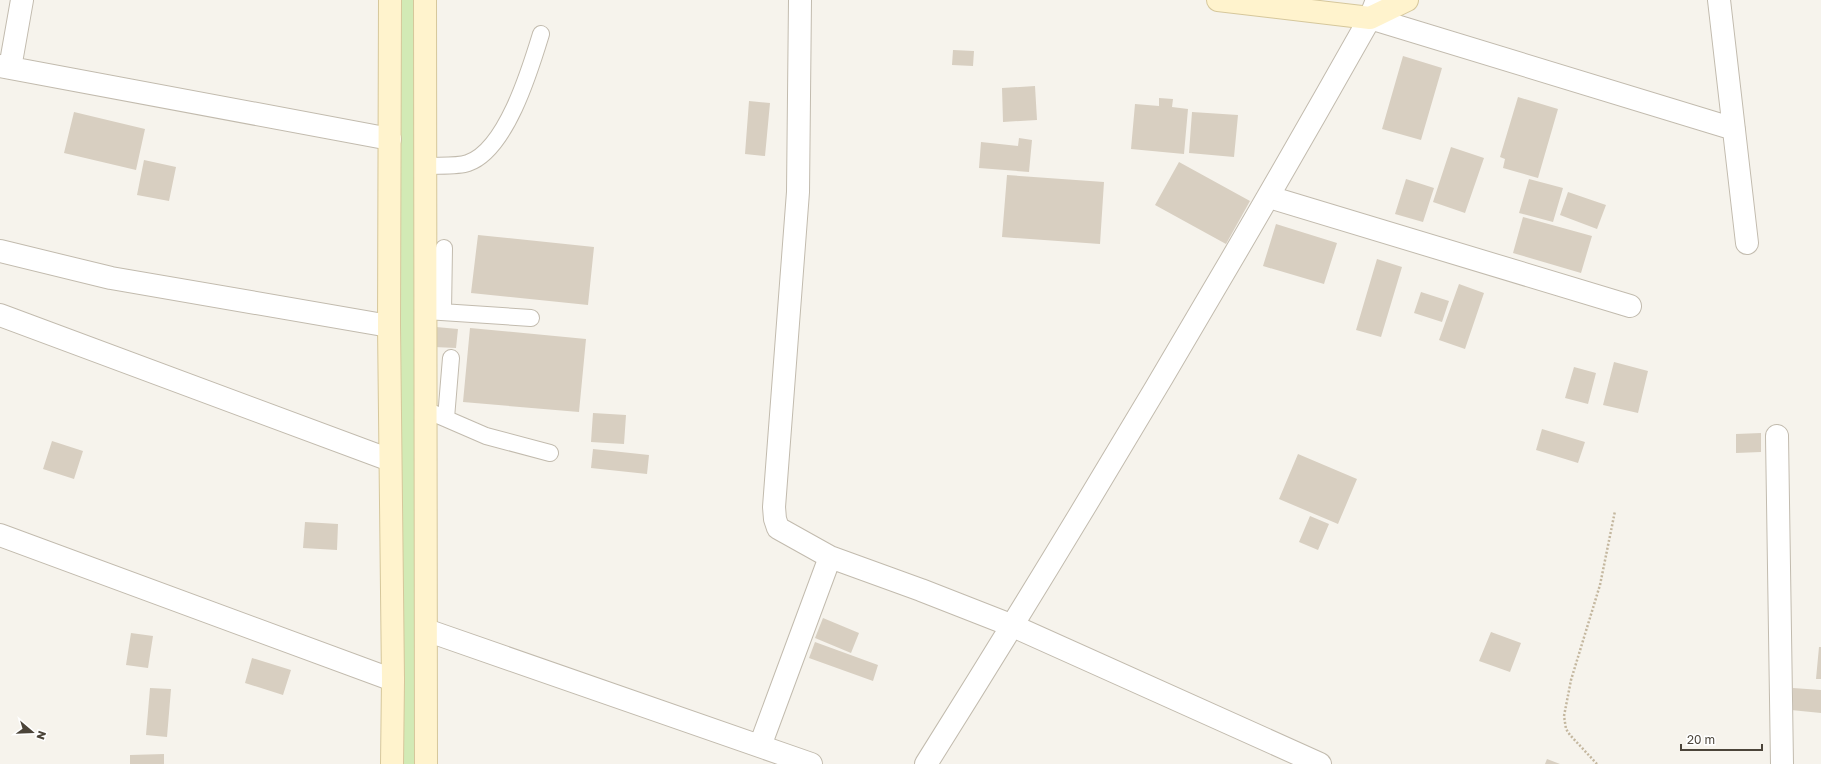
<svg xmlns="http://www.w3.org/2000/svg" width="1821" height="764" font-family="'Golos Text',sans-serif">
	<rect width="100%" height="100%" fill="#f6f3ec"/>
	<!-- green -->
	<path fill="#d2eab5" d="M394,0H416L419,764H390Z"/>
	<!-- building -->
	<path fill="#d8cfc1" d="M953,50L974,51L973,66L952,65Z
		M1403,56L1442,68L1421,140L1382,129Z
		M1035,86L1037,120L1003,122L1002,88Z
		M1518,97L1558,109L1538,178L1503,168L1505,159L1500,157Z
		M1159,98L1173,99L1172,107L1188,109L1184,154L1131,149L1135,104L1159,106Z
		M749,101L770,103L765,156L745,154Z
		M74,112L145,129L136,170L64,153Z
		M1192,112L1238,115L1234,157L1189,153Z
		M1019,138L1032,140L1029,172L979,168L981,142L1018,146Z
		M1451,147L1484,158L1465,213L1433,202Z
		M144,160L176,167L169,201L137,195Z
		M1179,162L1250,201L1226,244L1155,205Z
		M1007,175L1104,182L1100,244L1002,237Z
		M1406,179L1434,188L1423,222L1395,214Z
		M1529,179L1563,188L1553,222L1519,213Z
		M1568,192L1606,205L1597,229L1560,215Z
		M1523,217L1592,236L1581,273L1513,253Z
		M1276,224L1337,243L1324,284L1263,266Z
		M478,235L594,247L588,305L471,293Z
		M1377,259L1402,267L1381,337L1356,330Z
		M1459,284L1484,293L1465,349L1439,340Z
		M1421,292L1449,301L1442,322L1414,313Z
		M436,327L458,329L456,348L434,347Z
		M470,328L586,339L579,412L463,402Z
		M1614,362L1648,371L1638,413L1603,405Z
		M1574,367L1596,373L1588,404L1565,398Z
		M593,413L626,415L624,444L591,442Z
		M1542,429L1585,442L1578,463L1536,450Z
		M1761,433V452L1736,453V434Z
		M52,441L83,451L74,479L43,469Z
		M593,449L649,455L647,474L591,468Z
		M1298,454L1357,479L1338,524L1279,499Z
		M1310,516L1329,524L1318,550L1299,542Z
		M305,522L338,524L337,550L303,548Z
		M823,618L859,633L851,653L815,638Z
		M1491,632L1521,643L1510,672L1479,661Z
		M131,633L153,636L148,668L126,665Z
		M815,642L878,665L873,681L809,658Z
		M1819,647H1821V679H1816Z
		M252,658L291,670L283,695L245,683Z
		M150,688L171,689L167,737L146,735Z
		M1793,688L1821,690V713L1791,710Z
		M164,754V764H130V755Z
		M1547,759L1560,764H1545Z"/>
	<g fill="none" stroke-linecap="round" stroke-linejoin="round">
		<!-- lane casing -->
		<g stroke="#c2bbae" stroke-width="18">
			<path id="lane" d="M425,166C437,165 457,167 468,163C506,150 530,70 541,34
				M426,311L531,318
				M443,312L444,248
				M426,410L486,436L550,453
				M446,418L451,358"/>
		</g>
		<!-- street casing -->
		<g stroke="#c2bbae" stroke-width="24">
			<path id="street" d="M800,0L798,192L774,507L775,519L778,528L830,557L921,590L1013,626L1320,764
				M1719,0L1747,243
				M1370,18L1734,129
				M0,66L390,139
				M10,68L22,0
				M1269,197L1630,306
				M0,251L111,278L389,326
				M0,315L390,460
				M1777,436L1782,764
				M0,535L393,680
				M426,630L811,764
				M760,746L830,557
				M926,764C1080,519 1228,270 1370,18L1377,0"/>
		</g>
		<!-- secondary casing -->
		<g stroke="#d6c79b" stroke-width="24">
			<path id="secondary" d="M390,0L389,326L393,680L392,764
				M425,0L426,764
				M1218,0L1370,18L1407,0"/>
		</g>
		<!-- path -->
		<path stroke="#c4b79f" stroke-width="2.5" stroke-dasharray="2 2" stroke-linecap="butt" d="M1597,764L1570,735L1566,729L1564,716L1571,680L1600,585L1615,511"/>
		<!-- lane -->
		<use href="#lane" stroke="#fff" stroke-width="16"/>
		<!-- street -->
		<use href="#street" stroke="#fff" stroke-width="22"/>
		<!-- secondary -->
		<use href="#secondary" stroke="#fff3cd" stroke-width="22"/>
	</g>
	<!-- north arrow -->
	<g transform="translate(32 732) rotate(109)" stroke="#ffffff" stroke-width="3" paint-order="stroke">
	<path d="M0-3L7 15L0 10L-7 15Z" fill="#4b4439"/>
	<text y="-6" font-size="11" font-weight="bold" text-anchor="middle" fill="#4b4439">N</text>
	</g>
	<!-- scale -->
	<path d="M1681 744v6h81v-6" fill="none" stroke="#4b4439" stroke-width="2"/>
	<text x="1687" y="744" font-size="12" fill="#4b4439" stroke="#ffffff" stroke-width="3" paint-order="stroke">20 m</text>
</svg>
